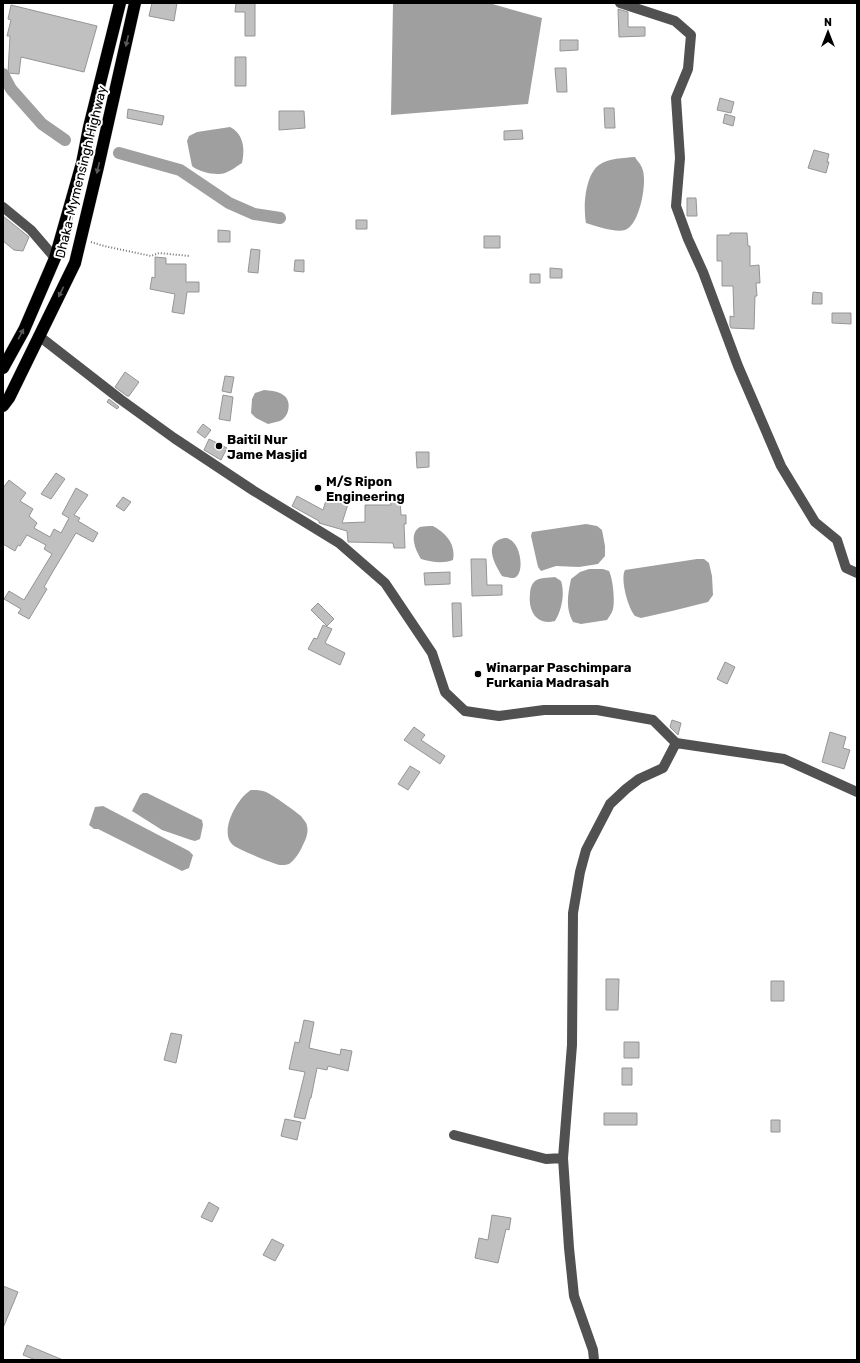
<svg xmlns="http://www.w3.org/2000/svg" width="860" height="1363" font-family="Rubik,sans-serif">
	<rect width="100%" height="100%" fill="#fff"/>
	<!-- water -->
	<path fill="#9f9f9f" d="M393,3H489L542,18L528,104L391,115Z
		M230,127C244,134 245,149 242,163C237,166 231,171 225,173C216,176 199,172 192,166L187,141L189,136L197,132Z
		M635,157C637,161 641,164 642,168C648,180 640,225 625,230C616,233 595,226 586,223C583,207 585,175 599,165C608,158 624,158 635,157Z
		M264,390C278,391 292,394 288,411C287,415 284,419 280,421C276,422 272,423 268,424L256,418L251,413L252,399L255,393Z
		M586,524L597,526L602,530L605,546V556L598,564L579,567L556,566L541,571L538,567L531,536L532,532Z
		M433,526C446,533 456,544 453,560C443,564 431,562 421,559C416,551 408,534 420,527C424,526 429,526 433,526Z
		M504,538C521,537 526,575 514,578C511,578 505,577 502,576C494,563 483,543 504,538Z
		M697,559H704L709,563L712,576L713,595L708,602L672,611L641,618L635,616C628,608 620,579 625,570Z
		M589,569H603L609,571C613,579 615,600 613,609C612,613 609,617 607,620L581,624L573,622C565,608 568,594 571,579L580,572Z
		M555,577L561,581C565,593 562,610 555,621C536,626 528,610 530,594C530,590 531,585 534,582C538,577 549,578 555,577Z
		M251,790C256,790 261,790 266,792C273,795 295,811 301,816C303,819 307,823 307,826C309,833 305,841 302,847C300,852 294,861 289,864C287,865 282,865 280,865C274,864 237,849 233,845C218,832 238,797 251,790Z
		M143,793H147L202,820L203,825L200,839L195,841L191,840L162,830L132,811L140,795Z
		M103,806L189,851L193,855L189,868L182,871L98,829H94L89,825L95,807Z"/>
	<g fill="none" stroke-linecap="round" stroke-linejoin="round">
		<!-- canal -->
		<path stroke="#9f9f9f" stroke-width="12" d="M3,74L11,89L42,124L65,140
			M119,153L180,170L229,203L254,214L280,218"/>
	</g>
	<!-- building -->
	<path fill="#c0c0c0" stroke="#959595" d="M152,3H177L174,21L149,16Z
		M236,3H255V36H245V12H235Z
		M11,5L97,26L84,72L21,57L19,74L8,73L10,36H7L11,20L8,19Z
		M618,9L628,12V27H645V36L619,37Z
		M560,40H578V50L560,51Z
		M235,57H246V86H235Z
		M555,68H566L567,92H557Z
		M720,98L734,102L731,113L717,110Z
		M604,108H614L615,128H605Z
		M128,109L164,116L162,125L127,118Z
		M279,111H304L305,128L279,130Z
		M725,114L735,117L733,126L723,123Z
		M522,130L523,139L504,140V131Z
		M814,150L829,154L827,162H829L826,173L808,168Z
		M687,198H696L697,216H687Z
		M3,216L29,237L23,251L14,250L3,241Z
		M356,220H367V229H356Z
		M218,230L230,231V242H218Z
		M730,233H747L748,246H750V266L759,265L760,283H756L757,296H755L754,329L731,328L730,326V316L734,317L733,286H722V261H717V235H730Z
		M484,236H500V248H484Z
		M251,249L260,250L258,273L248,272Z
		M155,257L166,258V264H186V282H199V292H187L184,314L172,312L175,294L150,289L152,277L155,278Z
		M295,260H304V272L294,271Z
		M550,268L562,269V278H550Z
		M530,274H540V283H530Z
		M813,292L822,293V304H812Z
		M832,313H851V324L832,323Z
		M125,372L139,382L129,396H127L115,387Z
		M225,376L234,377L231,393L222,391Z
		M223,395L233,397L230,421L219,419Z
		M109,399L119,407L117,409L107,402Z
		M203,424L211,430L205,438L197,432Z
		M209,439L227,448L221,460L204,450Z
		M416,452H429V467L417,468Z
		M56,473L65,479L51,499L41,494Z
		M9,480L26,493L20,501L33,509L29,516L37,523L34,528L50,537L54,529L61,533L69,518L62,514L76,488L88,495L74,515L80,518L78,521L98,533L93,542L76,533L52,573L44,587L47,589L29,619L18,613L21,609L4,599L9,591L24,600L52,554L44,549L46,545L27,535L20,546L18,545L15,551L3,544V488Z
		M328,494L349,501L342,523L365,522V505H391L390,499H400L401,515H406V524H404L405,548H394L393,543L348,542L347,531L319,523V521L292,506L297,496L323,510Z
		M123,497L131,502L124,511L116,506Z
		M471,559H486L487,585H502V595L472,596Z
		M450,572V584L425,585L424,573Z
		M318,603L334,619L327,626L311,610Z
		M452,603H461L462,636L453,637Z
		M323,625L332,629L325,643L345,653L340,665L308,649L314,638L317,639Z
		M725,662L735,667L727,684L717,679Z
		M672,720L681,723L678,735L670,727Z
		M414,727L425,735L421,740L445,756L440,764L404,740Z
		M830,732L846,737L843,748L850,750L844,769L822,762Z
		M410,766L420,772L408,790L398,784Z
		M606,979H619L618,1010H606Z
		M771,981H784V1001H771Z
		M304,1020L314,1022L309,1048L340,1055L341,1049L352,1051L348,1071L328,1066L327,1070L317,1068L311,1098H310L305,1119L294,1117L305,1072L289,1069L295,1042L299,1043Z
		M171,1033L182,1035L176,1063L164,1060Z
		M624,1042H639V1058H624Z
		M622,1068H632V1085H622Z
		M604,1113H637V1125H604Z
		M285,1119L301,1122L297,1140L281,1136Z
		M771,1120H780V1132H771Z
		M209,1202L219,1208L212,1222L201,1217Z
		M492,1215L511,1218L509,1230L506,1229L498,1263L475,1258L479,1238L488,1240Z
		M272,1239L284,1245L275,1261L263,1255Z
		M3,1286L18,1292L3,1328Z
		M27,1345L63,1360H36L23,1355Z"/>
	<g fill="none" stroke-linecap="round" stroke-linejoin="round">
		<!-- highway casing -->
		<g stroke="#dbdbdb" stroke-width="13">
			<path id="highway" d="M3,368L24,330L55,258L82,163L89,127L120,3
				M3,406L9,398L75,263L98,167L135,3"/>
		</g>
		<!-- path -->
		<path stroke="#737373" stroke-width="2" stroke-dasharray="1 2" stroke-linecap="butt" d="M91,242L104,246L151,256L159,253L189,256"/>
		<!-- minor -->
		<path stroke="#515151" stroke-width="10" d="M620,3L675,21L691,35L688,69L676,98L680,158L676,206L688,239L703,272L738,366L781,466L815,522L837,540L846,568L857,573
			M3,207L31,230L55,258
			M39,336L120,399L174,438L254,491L339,543L385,583L432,653L445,692L465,711L499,716L544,710H597L653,720L676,743L663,768L639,779L626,789L610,804L586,850L580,872L573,913L572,1045L563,1158L569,1248L574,1296L593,1350L594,1360
			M676,743L784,759L857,792
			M454,1135L546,1159L563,1158"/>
		<!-- highway -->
		<use href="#highway" stroke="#000" stroke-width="12"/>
	</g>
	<!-- one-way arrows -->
	<defs><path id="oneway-solid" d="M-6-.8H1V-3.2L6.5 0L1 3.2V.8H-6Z"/></defs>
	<g fill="#595959">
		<use href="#oneway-solid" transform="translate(127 41) rotate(103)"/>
		<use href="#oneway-solid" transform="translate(98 168) rotate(103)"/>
		<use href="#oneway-solid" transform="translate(61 292) rotate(116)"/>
		<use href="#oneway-solid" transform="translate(21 334) rotate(-62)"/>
	</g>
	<!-- markers -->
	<g fill="#000" stroke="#fff" stroke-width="1.5">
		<circle cx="219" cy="446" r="4"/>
		<circle cx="318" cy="488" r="4"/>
		<circle cx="478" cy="674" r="4"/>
	</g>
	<g text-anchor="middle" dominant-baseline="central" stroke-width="4" stroke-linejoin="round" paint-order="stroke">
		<!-- street labels -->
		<g font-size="13" fill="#000" stroke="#fff">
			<text transform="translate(81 172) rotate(-76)">Dhaka-Mymensingh Highway</text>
		</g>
		<!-- poi labels -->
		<g font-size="13" font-weight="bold" fill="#000" stroke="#fff" text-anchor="start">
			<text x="227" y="439">Baitil Nur<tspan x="227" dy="15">Jame Masjid</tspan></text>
			<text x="326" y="481">M/S Ripon<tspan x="326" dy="15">Engineering</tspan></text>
			<text x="486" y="667">Winarpar Paschimpara<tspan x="486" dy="15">Furkania Madrasah</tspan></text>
		</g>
	</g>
	<!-- border -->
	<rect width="860" height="1363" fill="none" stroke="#000000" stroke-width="8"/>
	<!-- north arrow -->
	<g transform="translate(828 32)" stroke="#ffffff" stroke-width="3" paint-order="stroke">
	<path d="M0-3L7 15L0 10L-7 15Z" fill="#000000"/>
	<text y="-6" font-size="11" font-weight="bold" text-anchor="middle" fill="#000000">N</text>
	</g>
</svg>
